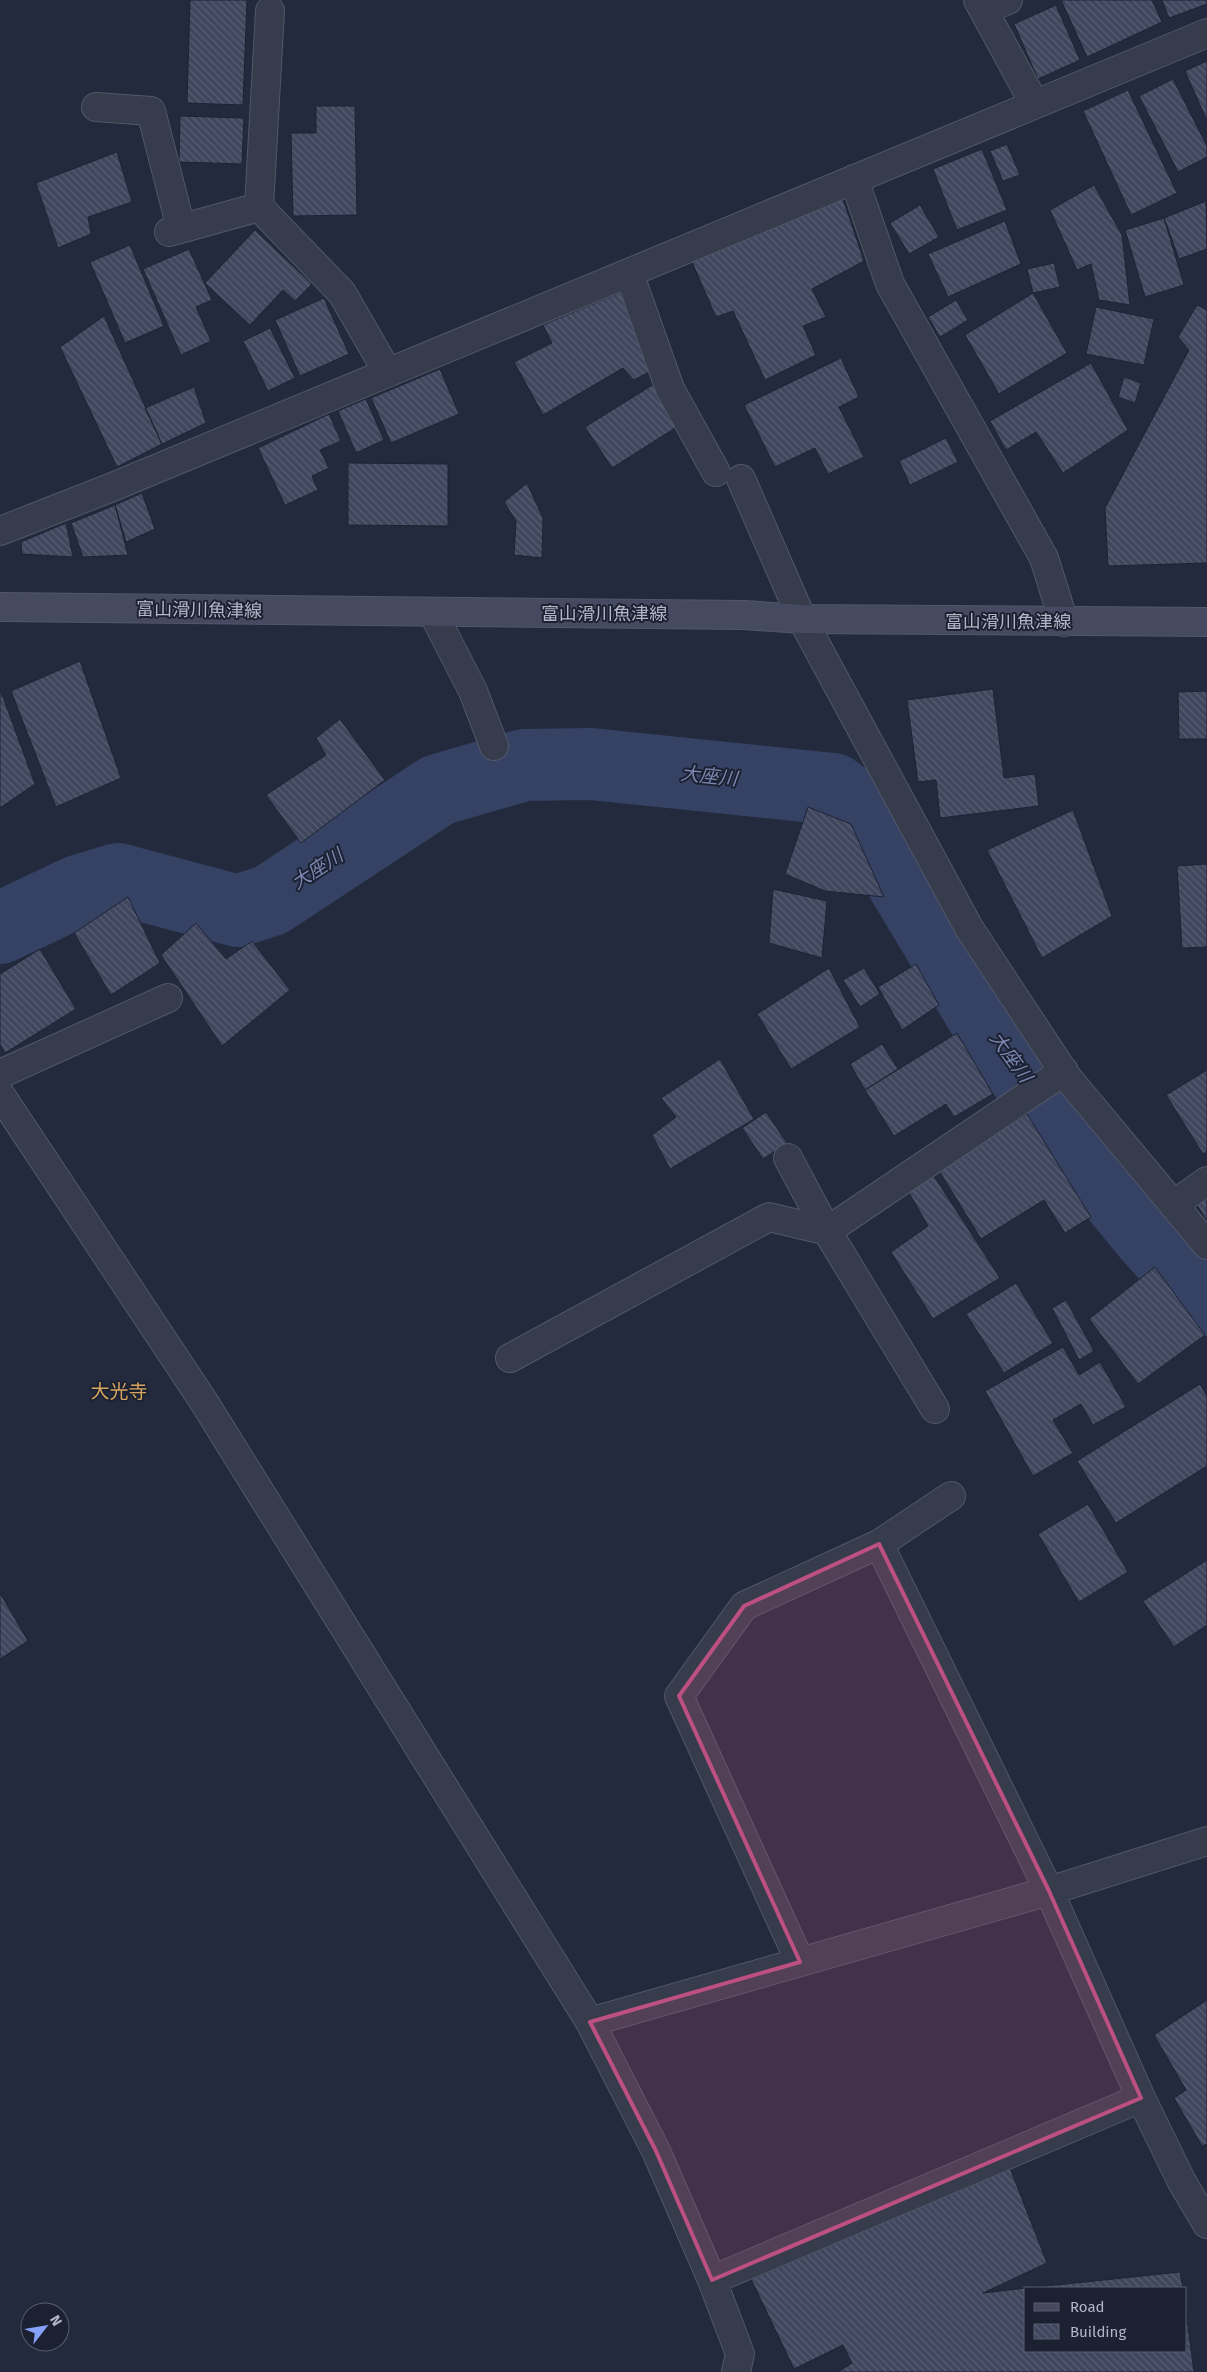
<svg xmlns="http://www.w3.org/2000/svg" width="1207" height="2372" font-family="'Fira Sans','Noto Sans JP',sans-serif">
	<defs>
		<pattern id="building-back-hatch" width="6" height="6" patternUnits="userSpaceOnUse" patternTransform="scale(1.25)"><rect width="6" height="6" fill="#3f465d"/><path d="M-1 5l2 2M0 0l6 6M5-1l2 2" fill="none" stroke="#585e73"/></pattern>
	</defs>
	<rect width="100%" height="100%" fill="#232a3d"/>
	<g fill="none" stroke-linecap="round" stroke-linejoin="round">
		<!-- river -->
		<path stroke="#364264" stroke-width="72" d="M0,928L78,891L118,879L238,911L271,900L438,790L524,765L591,764L833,789L865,812L903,883L995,1036L1103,1180L1148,1235L1207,1300"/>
	</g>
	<!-- building -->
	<path fill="url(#building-back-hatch)" stroke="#1e2334" d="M190,0H247L243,105L187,103Z
		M1061,0H1152L1162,22L1087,57Z
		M1162,0H1207V4L1169,18Z
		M1056,5L1080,60L1038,79L1014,24Z
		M1207,61V121L1185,71Z
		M1173,79L1207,146V157L1178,172L1139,96Z
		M1128,90L1177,193L1131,215L1083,111Z
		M316,106H355L357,215L293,216L291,133H316Z
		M180,116L244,118L242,164L179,162Z
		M1007,144L1020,175L1003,181L990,151Z
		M982,149L1007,210L957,230L933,169Z
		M117,152L132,202L88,217L91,234L58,248L36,183Z
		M1094,185L1122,235L1130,305L1099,300L1091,264L1077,270L1050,210Z
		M843,199L864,261L812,289L826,317L803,326L816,355L765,380L733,311L716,317L691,260Z
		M1206,201L1207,249L1179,259L1164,218Z
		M920,205L939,237L909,254L890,223Z
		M1164,218L1184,285L1145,297L1125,230Z
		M1005,221L1021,264L948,297L928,254Z
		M255,230L312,284L295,301L283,290L250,325L205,283Z
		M130,245L164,326L125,343L90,262Z
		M189,249L212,300L196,307L211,341L181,355L143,269Z
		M1054,263L1060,287L1033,293L1027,269Z
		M621,292L651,371L634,380L623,368L543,415L514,362L552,343L543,325Z
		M1033,293L1067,353L999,394L965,335Z
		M324,298L349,354L300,376L275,320Z
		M956,300L968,320L940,337L928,317Z
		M1197,305L1207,310V563L1108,566L1105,508L1189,350L1178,337Z
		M1096,307L1154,319L1144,365L1086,354Z
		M104,316L162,444L117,467L60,347Z
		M270,328L295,378L268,391L243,341Z
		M841,358L859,397L839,407L864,457L828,474L815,448L775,467L744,405Z
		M1091,363L1128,430L1063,473L1036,432L1006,450L990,421Z
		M440,369L459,414L391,443L371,398Z
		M1124,377L1141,383L1135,403L1118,397Z
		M654,384L680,425L612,468L585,427Z
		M194,387L206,423L162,444L145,408Z
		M366,399L384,440L356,453L338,411Z
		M329,414L341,441L320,450L329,468L312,476L318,490L285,505L258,448Z
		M946,438L958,462L910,485L899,461Z
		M348,463L448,464V526L348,525Z
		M527,483L543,518L542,558L514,555L516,521L504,502Z
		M142,493L155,529L126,542L115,505Z
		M115,505L128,555L83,557L71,523Z
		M66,523L73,557L22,554L21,542Z
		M80,661L121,778L56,807L11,691Z
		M0,689L35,784L0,808Z
		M993,689L1004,778L1035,774L1039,806L940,818L936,780L918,782L907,700Z
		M1207,691V739H1179L1178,692Z
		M340,719L385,780L301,843L266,795L326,755L316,738Z
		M808,807L851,824L884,897L825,891L785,874Z
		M1073,810L1112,916L1042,958L987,850Z
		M1207,864V947L1182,948L1177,866Z
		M773,889L827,901L822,958L769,943Z
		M128,897L160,963L111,995L74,933Z
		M196,923L226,959L252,941L290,990L222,1046L161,955Z
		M40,949L76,1009L5,1053L0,1044V974Z
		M916,964L939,1005L902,1030L878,987Z
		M829,968L860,1027L791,1069L757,1014Z
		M864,968L880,994L860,1007L843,980Z
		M957,1033L993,1094L954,1117L946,1104L894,1136L865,1090Z
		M882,1044L898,1069L865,1090L850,1064Z
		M720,1059L754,1119L670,1169L652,1135L676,1117L661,1098Z
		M1207,1070V1151L1203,1154L1166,1095Z
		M766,1112L787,1143L763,1159L742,1128Z
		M1027,1114L1091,1217L1065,1233L1044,1200L981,1239L938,1169Z
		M934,1176L1000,1278L933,1319L891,1252L928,1226L908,1191Z
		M1207,1196V1222L1196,1203Z
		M1155,1267L1205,1335L1138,1384L1089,1319Z
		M1016,1283L1053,1343L1004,1373L966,1314Z
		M1066,1300L1094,1351L1079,1360L1052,1308Z
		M1063,1347L1079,1375L1100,1362L1126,1407L1093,1425L1081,1404L1053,1420L1073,1453L1033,1476L985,1391Z
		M1200,1384L1207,1396V1466L1116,1523L1077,1461Z
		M1088,1504L1128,1572L1079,1602L1038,1534Z
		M1207,1560V1625L1174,1647L1143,1601Z
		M0,1593L28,1641L0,1659Z
		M1207,2000V2144L1202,2146L1174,2098L1186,2090L1154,2035Z
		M1010,2168L1047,2263L983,2293L1026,2288V2351H1186V2311L1194,2372H838L852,2363L843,2345L794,2369L751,2279Z
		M1180,2272L1183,2288H1027Z"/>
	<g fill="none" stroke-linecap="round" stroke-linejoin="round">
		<!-- minor casing -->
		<g stroke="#525768" stroke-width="30">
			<path id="minor" d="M978,0L1034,103
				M984,10L1008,0
				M270,11L259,207L342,293L388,373
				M96,107L151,111L181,228
				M854,179L890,284L1044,558L1064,622
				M169,232L259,207
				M629,273L670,389L716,472
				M741,479L802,619L969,928L1067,1077L1207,1245
				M0,531L110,488L1207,33
				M433,613L473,691L494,746
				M0,1074L168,998
				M0,1094L204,1402L590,2022L656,2151L712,2280L740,2354L736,2372
				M788,1158L827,1231L1064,1071
				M1173,1205L1207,1181
				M510,1358L769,1217L827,1231L935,1409
				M879,1544L951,1496
				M800,1962L679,1696L744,1606L879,1544L1049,1891L1141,2098
				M590,2022L1049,1891L1207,1841
				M712,2280L1141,2098L1182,2182L1207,2224"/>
		</g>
		<!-- secondary casing -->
		<g stroke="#525768" stroke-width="30">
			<path id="secondary" d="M0,607L744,615L802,619L1207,622"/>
		</g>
		<!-- minor -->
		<use href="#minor" stroke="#373c4d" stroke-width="28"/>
		<!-- secondary -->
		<use href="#secondary" stroke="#454a60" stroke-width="28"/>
	</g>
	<!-- marked area -->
	<path fill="#bc5081" fill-opacity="0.2" stroke="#bc5081" stroke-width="4" stroke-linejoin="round" d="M879,1544L1049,1891L1141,2098L712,2280L656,2151L590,2022L800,1962L679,1696L744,1606Z"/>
	<g text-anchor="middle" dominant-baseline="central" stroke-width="4" stroke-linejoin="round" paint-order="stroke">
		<!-- street labels -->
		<g font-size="18" fill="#b2b7c8" stroke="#1c2132">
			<text transform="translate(199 610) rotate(1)">富山滑川魚津線</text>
			<text x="604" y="614">富山滑川魚津線</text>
			<text x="1008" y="622">富山滑川魚津線</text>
		</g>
		<!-- water labels -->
		<g font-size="19" font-style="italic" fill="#7a88b1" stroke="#1c2132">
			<text transform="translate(709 776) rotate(6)">大座川</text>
			<text transform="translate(317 869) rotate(-33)">大座川</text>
			<text transform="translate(1011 1057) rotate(54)">大座川</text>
		</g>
		<!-- neighbourhood labels -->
		<g font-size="19" fill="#d6a55f" stroke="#1c2132">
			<text x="119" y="1391">大光寺</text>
		</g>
	</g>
	<!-- legend -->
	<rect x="1024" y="2287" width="162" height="65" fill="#1c2132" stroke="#585d6e"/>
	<rect x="1034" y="2303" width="25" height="8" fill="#454a60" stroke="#585d6e"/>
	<text x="1070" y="2312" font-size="15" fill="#b2b7c8">Road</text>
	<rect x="1034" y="2324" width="25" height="15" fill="url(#building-back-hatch)" stroke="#585d6e"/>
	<text x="1070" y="2337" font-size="15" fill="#b2b7c8">Building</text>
	<!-- north arrow -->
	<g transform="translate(45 2327) rotate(59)"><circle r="24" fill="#1c2132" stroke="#585d6e"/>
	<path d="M0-4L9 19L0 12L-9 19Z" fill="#86a1f9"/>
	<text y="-8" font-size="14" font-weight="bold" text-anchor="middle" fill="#b2b7c8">N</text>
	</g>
</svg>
